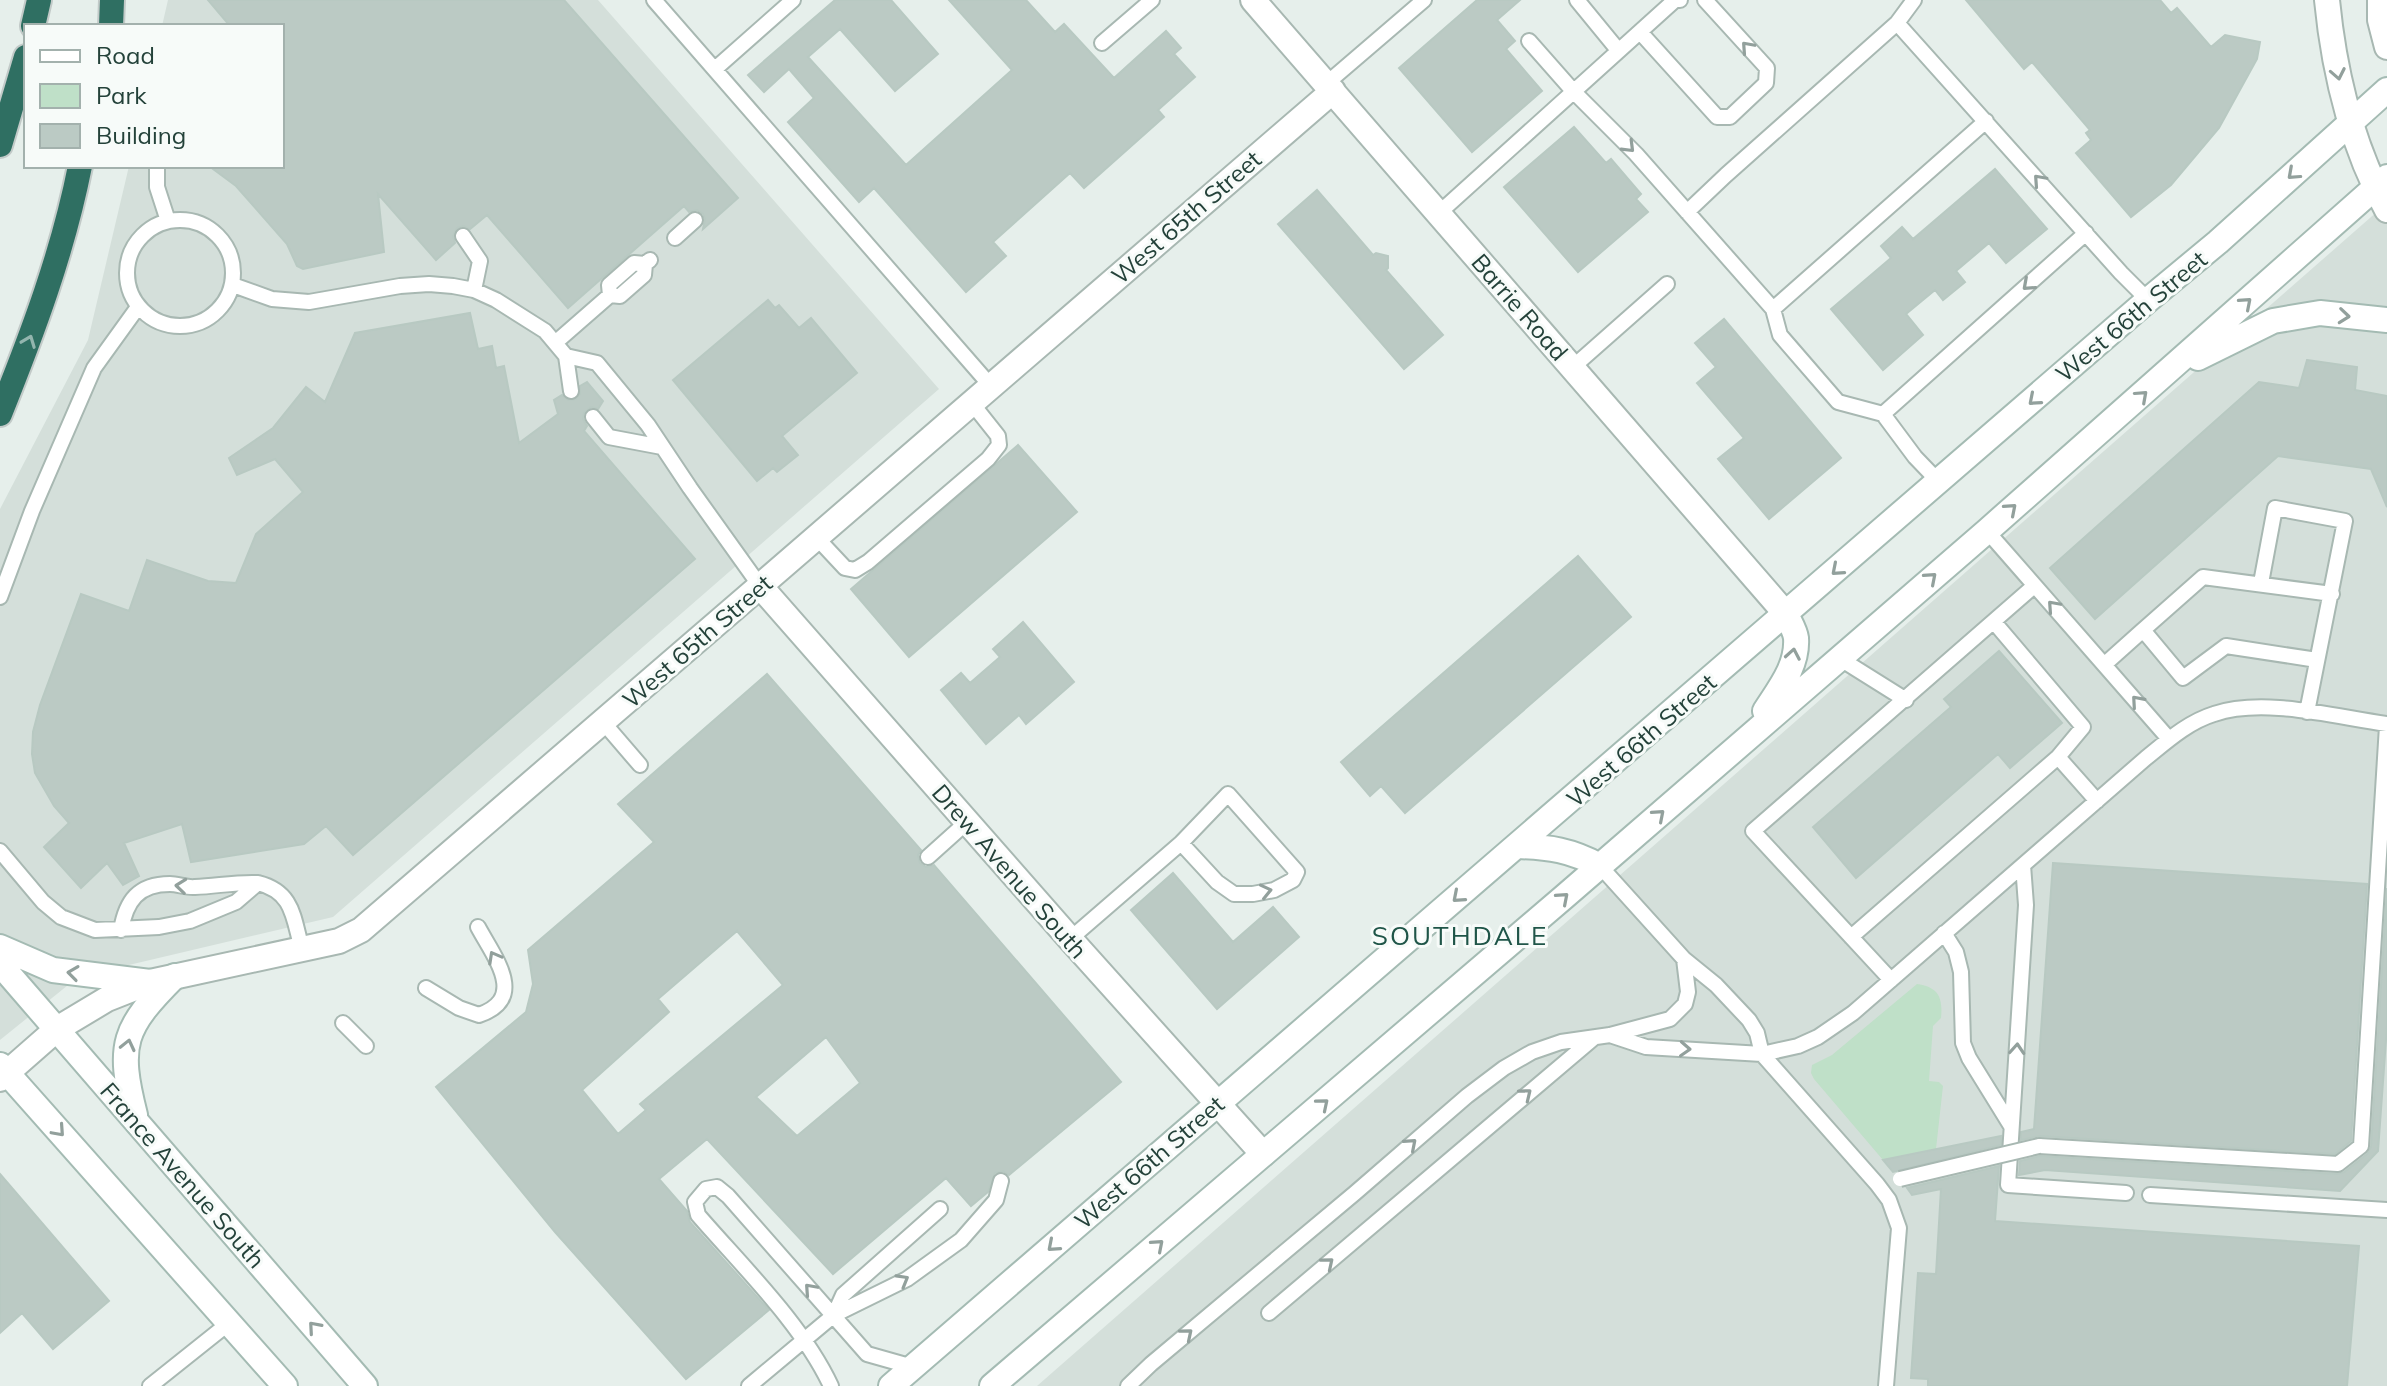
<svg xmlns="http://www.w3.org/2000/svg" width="2387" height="1386" font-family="Mulish,sans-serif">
	<rect width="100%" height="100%" fill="#e6efeb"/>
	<!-- built -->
	<path fill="#d4dfda" d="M168,0H598L939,389L333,917L78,977L0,1040V509L88,340L129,166H282V26H162Z
		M2387,203V1386H1037Z"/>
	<!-- green -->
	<path fill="#bfe0c8" d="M1917,984C1939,987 1943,998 1941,1018L1933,1026L1929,1081L1939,1082L1943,1086L1936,1149L1883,1160L1814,1079L1811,1073L1812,1065L1832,1055Z"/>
	<!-- building -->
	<path fill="#bbcac4" stroke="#b8c9c2" stroke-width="2" fill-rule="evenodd" d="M208,0H564L738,198L703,229L705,219L703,214L697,210L689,212L684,206L568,308L487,215L470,229L463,226L457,228L453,236L455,243L436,260L378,194L384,252L303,269L297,266L287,244L236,186L209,166H282V26H230Z
		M835,0H891L938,54L895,91L840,29L808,57L906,165L1012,70L949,0H1026L1055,32L1064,24L1114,78L1166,31L1181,48L1174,54L1195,77L1158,110L1164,117L1084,188L1070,173L993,242L1006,256L966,292L874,188L859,202L788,122L814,98L789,69L764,92L748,75Z
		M1477,0H1520L1497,20L1515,41L1506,49L1542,91L1472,152L1399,68Z
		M1966,0H2160L2171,13L2177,8L2211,47L2225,35L2260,42L2257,59L2219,128L2171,185L2131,217L2076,153L2091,140L2086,133L2090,130L2032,62L2024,69Z
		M1574,127L1606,163L1611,159L1641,194L1636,199L1648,212L1578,272L1504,187Z
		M1995,169L2047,229L2006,263L1989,243L1956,271L1965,282L1943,300L1935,290L1906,314L1923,335L1883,370L1831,309L1891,258L1881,246L1902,227L1913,239Z
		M1317,190L1373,255L1376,253L1388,256V268L1386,270L1443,335L1404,369L1278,224Z
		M768,300L775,308L779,305L799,328L811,318L857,373L782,436L798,455L777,472L773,468L757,481L673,380Z
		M470,313L478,349L492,346L496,368L504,366L519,443L558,414L554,400L562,395L568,400L576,399L580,394V386L587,382L603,401L598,409L591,407L584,413L583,419L587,426L584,431L695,559L353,855L326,826L304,844L191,862L182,824L124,843L139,876L123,885L107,863L81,888L44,847L69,823L54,806L35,773L32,754L33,732L40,705L81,594L129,611L147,560L208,581L236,583L256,534L303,492L275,459L237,475L229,458L273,428L306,387L325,402L355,333Z
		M1724,319L1841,458L1769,519L1718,459L1744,438L1697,383L1716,367L1695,343Z
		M2307,360L2357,367L2355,390L2387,396V507L2371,469L2278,456L2095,619L2050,568L2259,382L2299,388Z
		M1018,445L1077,512L909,657L851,589Z
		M1578,556L1631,617L1405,813L1381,786L1370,796L1341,762Z
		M1023,622L1074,682L1026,724L1019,715L986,744L941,690L961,673L970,683L1000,657L993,649Z
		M1999,651L2062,723L2010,768L1998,754L1856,878L1813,827L1951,707L1944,699Z
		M767,674L921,850L918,855L920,863L926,867L934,865L1121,1082L1009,1175L1003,1171L995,1173L988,1192L971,1206L946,1178L833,1274L707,1139L659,1179L687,1211L690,1222L769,1310L686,1379L555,1232L436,1087L526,1012L533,984L528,950L654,842L618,804ZM737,931L783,985L640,1104L646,1110L618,1134L582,1090L669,1012L658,999ZM826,1037L860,1083L797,1136L756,1097Z
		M2053,863L2367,884L2351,1141L2335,1154L2040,1136L2021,1140V1132L2034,1129Z
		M1173,873L1233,942L1273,907L1299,937L1217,1009L1131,910Z
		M2387,888V1026L2378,1151L2340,1191L2045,1170L2019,1175L2020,1161L2040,1156L2337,1174L2344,1172L2367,1154L2371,1147Z
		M2001,1136V1145L1893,1172L1883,1160Z
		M1999,1166L1995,1221L2359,1246L2347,1386H1928V1379L1911,1378L1918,1273L1936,1274L1941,1189L1912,1195L1907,1188Z
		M0,1174L109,1301L53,1349L22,1313L0,1333Z"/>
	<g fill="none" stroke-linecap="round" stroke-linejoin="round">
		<!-- service casing -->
		<g stroke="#a8b8b2" stroke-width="18">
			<path id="service" d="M654,0L990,385
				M1577,0L1618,50
				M1897,23L1914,0
				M1640,32L1717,117H1730L1766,83L1767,68L1705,0
				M1529,41L1574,92L1636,154L1773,309L1780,335L1838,402L1883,414L1915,457L1939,482
				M1102,43L1152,0
				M715,69L793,0
				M1326,84L1424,0
				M157,166V187L168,221
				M1687,212L1726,175L1897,23L2121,273L2148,300
				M1439,213L1675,0H1680
				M127 273a53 53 0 1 1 106 0a53 53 0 1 1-106 0Z
				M463,236L480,261L474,290
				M675,238L695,220
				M233,285L272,299L309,302L400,286L429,284L453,286L474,290L496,300L545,331L566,356L597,363L648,425L690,488L760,586
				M610,295L609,285L634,263L645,264
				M1773,309L1986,121
				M555,343L610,295L620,296L644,275L645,264L650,260
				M566,356L571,391
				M1573,367L1667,284
				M1883,414L2086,233
				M593,417L609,437L662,447
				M1987,531L2169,739
				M816,537L845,568L855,570L868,562L988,459L999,445L998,436L971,402
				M2261,583L2275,508L2345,521L2307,712
				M0,597L32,511L94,368L138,307
				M1994,622L2083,727L2058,757
				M1839,658L1906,700
				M2317,660L2226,646L2183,678L2143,630L2203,577L2332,594
				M2105,664L2143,630
				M603,722L640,765
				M0,851L43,902L61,917L95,930L159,927L190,921L236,902L258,883C294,892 293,918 302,949
				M928,857L967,822
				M2023,865L2026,905L2008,1185L2126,1193
				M1600,866L1684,959L1716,985L1749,1020L1757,1033L1762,1054L1877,1184L1889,1200L1899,1228L1886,1386
				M121,930C126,901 138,884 170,884C178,884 187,888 195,887C218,886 235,882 258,883
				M1944,933L1956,952L1961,972L1963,1043L1969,1058L2011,1126
				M1851,937L2058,757L2097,801
				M1070,939L1181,843L1228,794L1297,872L1293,880L1274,890L1253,894H1234L1217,882L1181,843
				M1891,980L1753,831L2034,586
				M426,988L459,1008L479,1015C528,998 494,957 478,927
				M343,1023L366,1046
				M1610,1035L1646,1047L1762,1054L1798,1046L1818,1037L1853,1013L2146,758C2167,741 2188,722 2214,714C2264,697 2335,717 2387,724
				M2039,1146L2338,1164L2361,1146L2387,726
				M2150,1195L2387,1210
				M1269,1313L1595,1037
				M834,1315L907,1279L961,1240L996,1200L1001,1181
				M150,1386L229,1323
				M749,1386L834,1315L843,1295L940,1209
				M831,1386C802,1324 743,1267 698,1215L695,1202L706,1189L717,1187L728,1196L867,1354L913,1367
				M1128,1386L1151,1364L1355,1193L1467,1096L1504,1068L1532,1052L1561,1042L1610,1035L1670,1019L1685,1004L1688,992L1684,959"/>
		</g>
		<!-- minor casing -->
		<g stroke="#a8b8b2" stroke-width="28">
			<path id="minor" d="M1253,0L1786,614
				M760,586L1333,91"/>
		</g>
		<!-- tertiary casing -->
		<g stroke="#a8b8b2" stroke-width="28">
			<path id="tertiary" d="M2327,0C2334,72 2352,146 2387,210
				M2380,0V20L2387,47
				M0,1079L57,1029L107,999L150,982L339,941L361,930L760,586L1070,939L1263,1154"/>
		</g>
		<!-- secondary casing -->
		<g stroke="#a4bbb3" stroke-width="28">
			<path id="secondary" d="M2198,358L2273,321L2320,313L2387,320
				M1765,711C1779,689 1798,666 1796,638C1795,630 1789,621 1786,614
				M1517,846C1549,847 1571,850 1600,866
				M0,947L53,970L150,982
				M0,964L365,1386
				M0,1065L285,1386
				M135,1115C117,1044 123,1028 175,976
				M891,1386L2148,300L2218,242L2387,90
				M992,1386L1564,897L1987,531L2387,177"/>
		</g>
		<!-- motorway casing -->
		<g stroke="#c2cac8" stroke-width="28">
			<path id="motorway" d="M33,26L39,0
				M111,26L112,0
				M0,145L26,57
				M0,414C33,332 63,252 80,166"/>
		</g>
		<!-- service -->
		<use href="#service" stroke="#fff" stroke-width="14"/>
		<!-- minor -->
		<use href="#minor" stroke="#fff" stroke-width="24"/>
		<!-- tertiary -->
		<use href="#tertiary" stroke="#fff" stroke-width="24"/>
		<!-- secondary -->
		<use href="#secondary" stroke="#fff" stroke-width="24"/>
		<!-- motorway -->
		<use href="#motorway" stroke="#2f6f62" stroke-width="24"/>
		<!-- service-bridge casing -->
		<g stroke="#a8b8b2" stroke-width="18" stroke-linecap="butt">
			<path id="service-bridge" d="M1900,1179L2039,1146"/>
		</g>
		<!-- service-bridge -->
		<use href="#service-bridge" stroke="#fff" stroke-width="14"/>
	</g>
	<!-- one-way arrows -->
	<defs><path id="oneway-chevron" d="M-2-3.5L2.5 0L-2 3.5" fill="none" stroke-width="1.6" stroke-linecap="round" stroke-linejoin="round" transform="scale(2)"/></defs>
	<g stroke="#92a09c">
		<use href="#oneway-chevron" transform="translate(1747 47) rotate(-132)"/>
		<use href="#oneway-chevron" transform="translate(2338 74) rotate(79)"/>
		<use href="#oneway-chevron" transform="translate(1629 147) rotate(45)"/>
		<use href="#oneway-chevron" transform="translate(2293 174) rotate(138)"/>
		<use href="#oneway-chevron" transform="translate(2039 180) rotate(-132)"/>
		<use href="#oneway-chevron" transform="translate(2028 285) rotate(138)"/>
		<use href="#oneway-chevron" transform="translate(2246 303) rotate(-41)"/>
		<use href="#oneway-chevron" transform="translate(2344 316) rotate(6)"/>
		<use href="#oneway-chevron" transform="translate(2142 396) rotate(-42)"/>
		<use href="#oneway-chevron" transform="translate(2034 400) rotate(139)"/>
		<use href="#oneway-chevron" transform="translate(2011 509) rotate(-41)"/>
		<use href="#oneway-chevron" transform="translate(1837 570) rotate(139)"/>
		<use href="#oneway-chevron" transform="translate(1931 578) rotate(-41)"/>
		<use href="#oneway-chevron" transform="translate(2053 606) rotate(-132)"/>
		<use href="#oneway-chevron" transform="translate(1793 654) rotate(-80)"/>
		<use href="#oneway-chevron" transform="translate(2137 701) rotate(-131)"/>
		<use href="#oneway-chevron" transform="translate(1659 815) rotate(-41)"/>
		<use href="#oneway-chevron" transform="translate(181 886) rotate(-174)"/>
		<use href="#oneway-chevron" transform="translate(1266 891) rotate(-13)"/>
		<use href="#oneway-chevron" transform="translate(1458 897) rotate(139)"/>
		<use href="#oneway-chevron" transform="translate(1563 898) rotate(-41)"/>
		<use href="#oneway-chevron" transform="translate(494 957) rotate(-119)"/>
		<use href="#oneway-chevron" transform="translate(73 973) rotate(-172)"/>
		<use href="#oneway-chevron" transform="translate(128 1045) rotate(-77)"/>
		<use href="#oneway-chevron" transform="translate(1685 1049) rotate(3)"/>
		<use href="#oneway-chevron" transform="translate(2017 1049) rotate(-86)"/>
		<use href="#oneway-chevron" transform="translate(1526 1094) rotate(-39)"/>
		<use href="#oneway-chevron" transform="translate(1323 1104) rotate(-40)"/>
		<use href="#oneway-chevron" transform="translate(59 1131) rotate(48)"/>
		<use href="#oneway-chevron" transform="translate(1411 1144) rotate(-41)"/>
		<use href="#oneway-chevron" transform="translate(1158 1245) rotate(-41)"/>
		<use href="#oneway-chevron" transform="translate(1053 1246) rotate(139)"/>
		<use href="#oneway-chevron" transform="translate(1328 1263) rotate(-40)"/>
		<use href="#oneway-chevron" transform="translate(903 1280) rotate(-30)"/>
		<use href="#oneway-chevron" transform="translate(810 1289) rotate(-132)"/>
		<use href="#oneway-chevron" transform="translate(314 1327) rotate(-131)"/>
		<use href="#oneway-chevron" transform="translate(1187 1334) rotate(-40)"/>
	</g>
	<use stroke="#93b5ae" href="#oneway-chevron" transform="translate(29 341) rotate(-69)"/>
	<g text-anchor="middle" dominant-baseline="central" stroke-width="6" stroke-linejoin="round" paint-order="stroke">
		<!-- street labels -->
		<g font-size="24" fill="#24423a" stroke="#f7fbf9">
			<text transform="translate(1186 217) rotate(-41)">West 65th Street</text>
			<text transform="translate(1520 307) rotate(49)">Barrie Road</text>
			<text transform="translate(2131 316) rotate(-40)">West 66th Street</text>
			<text transform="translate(697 641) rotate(-41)">West 65th Street</text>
			<text transform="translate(1641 740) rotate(-41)">West 66th Street</text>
			<text transform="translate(1010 871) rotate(49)">Drew Avenue South</text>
			<text transform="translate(1149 1162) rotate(-41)">West 66th Street</text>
			<text transform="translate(183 1175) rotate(49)">France Avenue South</text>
		</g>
		<!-- neighbourhood labels -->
		<g font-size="26" letter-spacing="2" fill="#1f5548" stroke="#f7fbf9">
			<text x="1460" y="935">SOUTHDALE</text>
		</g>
	</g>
	<!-- legend -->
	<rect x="24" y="24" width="260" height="144" fill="#f7fbf9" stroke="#a3b1ad" stroke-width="2"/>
	<rect x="40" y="50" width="40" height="12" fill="#ffffff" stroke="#a3b1ad" stroke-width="2"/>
	<text x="96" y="64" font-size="24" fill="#24423a">Road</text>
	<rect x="40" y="84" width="40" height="24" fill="#bfe0c8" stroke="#a3b1ad" stroke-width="2"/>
	<text x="96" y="104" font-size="24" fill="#24423a">Park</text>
	<rect x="40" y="124" width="40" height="24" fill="#bbcac4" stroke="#a3b1ad" stroke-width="2"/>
	<text x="96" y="144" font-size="24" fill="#24423a">Building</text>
</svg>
